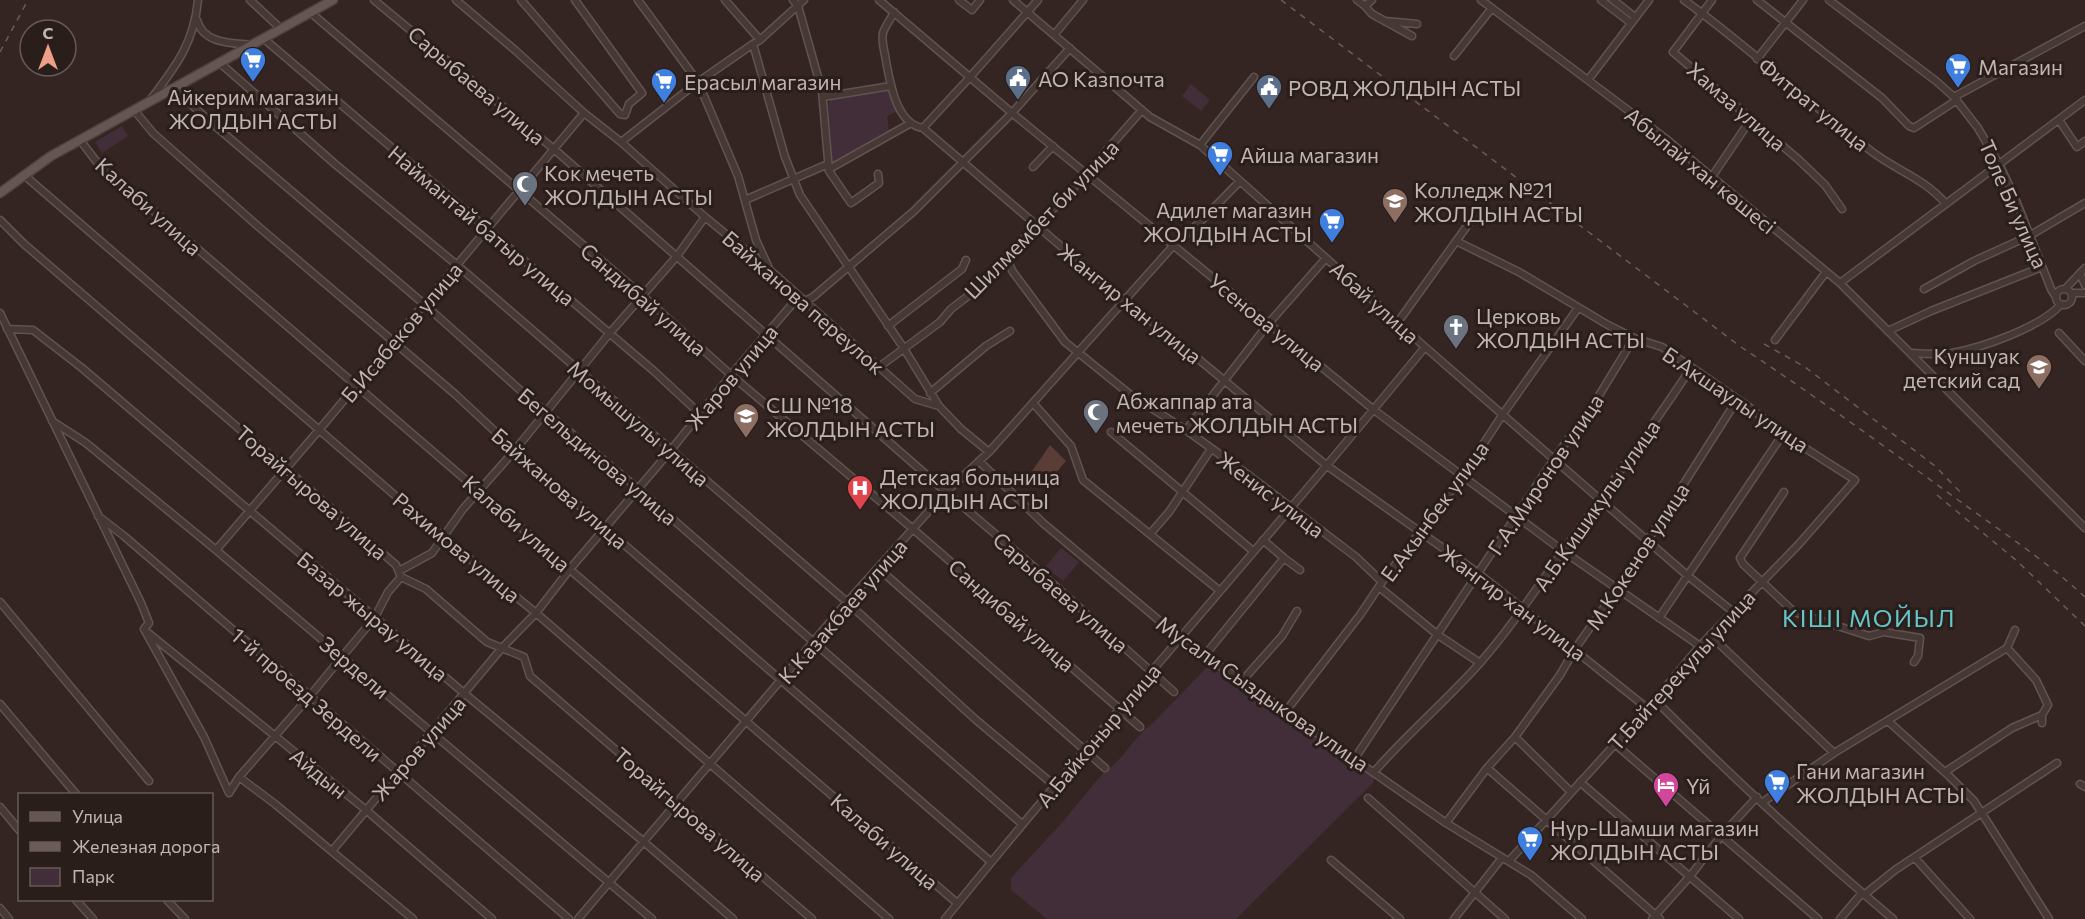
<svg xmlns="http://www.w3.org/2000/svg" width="2085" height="919" font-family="Commissioner,sans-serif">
	<rect width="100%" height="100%" fill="#352522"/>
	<!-- green -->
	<path fill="#422e38" d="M1191,84L1210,100L1201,111L1182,96Z
		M889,90L898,111L887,116L889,131L835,163L832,162L828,106L830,100Z
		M122,126L128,136L102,153L95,142Z
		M1061,548L1079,562L1063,581L1045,567Z
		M1212,662L1374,777L1373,783L1236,919H1047L1011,890V878L1059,826L1104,772C1124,760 1133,737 1152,724Z"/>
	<!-- water -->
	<path fill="#5b3d37" d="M1050,445L1066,461L1044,487L1030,474Z"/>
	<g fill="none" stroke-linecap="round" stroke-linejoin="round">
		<!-- minor casing -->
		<g stroke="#605350" stroke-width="9">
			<path id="minor" d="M250,0L280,28
				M374,0L555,150L946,492L1042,574L1174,692
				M456,0L516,51L584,113L621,142L705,217L770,270L915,399L939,406
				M521,0L620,114L625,115L629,104L642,93L575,0
				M638,0L698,82L738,176L756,240L768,266
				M725,0L760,40L753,44L785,157L800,195L903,347L939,406L961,429L989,452
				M793,0L798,6L822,91L829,171L851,203L879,183L878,174
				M879,0L1012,113L1374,410L1563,551L1700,646
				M959,0L972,10L980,0
				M1013,0L1150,117L1200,145L1425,347L1688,576L1732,611
				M1357,0L1365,6L1372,0
				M1481,0L1665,138L1840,283L2085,528
				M1601,0L1631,23
				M1613,0L1635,17
				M1684,0C1749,47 1808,102 1871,151C1897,171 1924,178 1946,204
				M1712,0L1673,52L1799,160L1825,185L1842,209
				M1757,0L1882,98L1909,126L1914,128L1957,100
				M1829,0L1936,81L1954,97L1978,128L2000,166L2015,198L2051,289L2056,297
				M1365,6L1372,14L1412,36
				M310,12L643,296L731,375L913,529L1140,727
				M894,12C891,19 885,26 883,33C881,42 885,52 886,61C890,82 896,124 923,128L1125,301L1173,338L1326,465L1478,573L1647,708
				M197,20C203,44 232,43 252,45
				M1385,21L1417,24
				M1054,35L1083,0
				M263,38L655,372L700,414
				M760,40L804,0
				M1454,56L1492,8
				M1757,59L1803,0
				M220,63L335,164L457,265L847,602L975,719L1055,786
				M1588,80L1649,0
				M173,88L214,125L424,304L529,398L637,488L1022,824
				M823,97L891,86
				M1954,97L2085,26
				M151,99C176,66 194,43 198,0
				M134,110L153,133L260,228L455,394L515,450L991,862
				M2059,120L2077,147L2085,141
				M923,128L971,76L1038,0
				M80,140L96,161L193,245L957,903
				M621,142L698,82L753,44
				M1200,145L1254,77
				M1033,167L1053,146
				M24,175L442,536L536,613L889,919
				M1711,178L1751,119
				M745,200L828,164L831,168L911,123
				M0,220L24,244L285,468L396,565L401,577L426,589L487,642L524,657L530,676L812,919
				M1456,241L1519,272L1608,325L1634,338L1662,347L1749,407L1783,434L1855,480L1799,544L1700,646L1655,700L1509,861
				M1006,258L1013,272L1065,342L1132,396L1186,430L1251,477L1356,557L1382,582
				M2080,273L2085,285
				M1840,283L2085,100
				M2056 297a8 8 0 1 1 16 0a8 8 0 1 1-16 0Z
				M1924,289L1974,261L2029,236L2085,203
				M2065,289L2085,268
				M2071,293H2085
				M0,313L141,603L149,623L144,629L204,737L229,793
				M1398,322L1472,219
				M888,326L962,269L966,260
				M7,329L33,330L82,368L465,694L644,842L733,919
				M1888,331L1931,311L2042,267
				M2059,333L2085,361
				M1775,340L1826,272
				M1911,353C1925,354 1938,355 1952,353C1981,348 2042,327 2061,304
				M879,367L940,322L951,309L981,286L1036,225L1063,200L1142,110
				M930,393L986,346L1010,331
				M1033,403L1071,446L1083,480L1220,591
				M52,421L86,443L216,550L652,919
				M1186,430L1269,323L1326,258
				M1111,432L1253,551
				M979,461L1043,523L1180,638L1446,823L1531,875L1582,919
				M1784,492L1740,558L1743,564L1794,612L1869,636L1884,632L1920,638L1918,656L1914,662
				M98,516L124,536L569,919
				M1150,534L1169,512L1211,449
				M1263,540L1284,558L1300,570
				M216,550L319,430L584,113
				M878,568L1105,768
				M399,571L432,553L463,509L515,450L609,334L677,256L705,217
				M1379,587L1438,635L1480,663
				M0,602L149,781
				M1659,618L1783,434
				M147,632L366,810L492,919
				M1710,635L1834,753
				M2007,648L2036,680L2048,705L2042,715V723
				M1205,655L1284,558
				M1242,681L1282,636L1297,611
				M1655,700C1731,776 1811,850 1893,919
				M0,704L76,794
				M1286,711L1360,615L1382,582L1463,475L1503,414L1578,308
				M1888,721L1949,776L1974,801L2049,919
				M1515,737L1571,792
				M1615,744L1818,919
				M1355,758L1554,459L1595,402L1634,338
				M1487,768L1660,919
				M1374,772C1407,734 1445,702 1479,664C1510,629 1536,589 1563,551C1607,490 1650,430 1691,368
				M1945,772L2012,728L2042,715
				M239,777L275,804L413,919
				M1580,782L1739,919
				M2080,784L2085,787
				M229,793L239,777L309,697L375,617L388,592L401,577
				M1368,798L1505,919
				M1763,802L1834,753L2007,648L2015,630
				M0,807L20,831
				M1446,823L1487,768L1515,737L1560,675L1575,649L1617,589L1737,400
				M332,851L501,649L536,613L570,569L671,450L731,375L794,302L805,301L813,297L914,211L1012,113L1070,48
				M1915,858L1970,919
				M1331,860L1400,919
				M1864,895L1895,870L2057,763
				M76,900L93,919
				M167,900L185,919
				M0,908L9,919
				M578,919L847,602L946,492L989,452L1173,246L1202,220L1240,181
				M945,919C1101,725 1268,540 1425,347
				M1454,919L1501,859
				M1652,919L1691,875L1721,836L1757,797
				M1840,919L1862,893"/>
		</g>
		<!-- major casing -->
		<g stroke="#4f413f" stroke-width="11">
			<path id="major" d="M0,193L51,156L333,0"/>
		</g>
		<!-- minor -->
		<use href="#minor" stroke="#463835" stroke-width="6"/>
		<!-- major -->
		<use href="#major" stroke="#665653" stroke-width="8"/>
		<!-- rail -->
		<path stroke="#6d5b57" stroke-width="1.5" stroke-dasharray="6 6" stroke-linecap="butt" d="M1281,0L1741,347C1815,396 1887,448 1958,500C2001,531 2046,561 2085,597
			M0,52L28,0
			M1764,344L1805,367L1935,466L1964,496
			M1937,495L2017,561L2085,626"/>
	</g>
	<!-- icons -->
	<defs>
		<g id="supermarket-pin" transform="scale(1.35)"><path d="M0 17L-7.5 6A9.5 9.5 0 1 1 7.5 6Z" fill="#3f7fe0" stroke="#2a1e1b"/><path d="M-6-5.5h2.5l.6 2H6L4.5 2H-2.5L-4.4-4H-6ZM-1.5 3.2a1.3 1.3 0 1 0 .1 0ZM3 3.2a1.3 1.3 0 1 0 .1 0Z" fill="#fff"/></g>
		<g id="civic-pin" transform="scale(1.35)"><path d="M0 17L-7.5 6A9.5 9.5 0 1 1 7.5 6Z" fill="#5c6f8a" stroke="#2a1e1b"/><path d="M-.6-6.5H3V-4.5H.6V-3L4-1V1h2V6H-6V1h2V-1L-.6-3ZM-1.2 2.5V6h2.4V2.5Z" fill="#fff"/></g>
		<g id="mosque-pin" transform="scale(1.35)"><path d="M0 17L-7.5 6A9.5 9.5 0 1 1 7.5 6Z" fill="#6b7280" stroke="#2a1e1b"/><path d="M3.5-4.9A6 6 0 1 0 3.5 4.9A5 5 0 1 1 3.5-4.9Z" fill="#fff"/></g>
		<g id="university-pin" transform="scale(1.35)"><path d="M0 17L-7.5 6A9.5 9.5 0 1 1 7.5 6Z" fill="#8d6e63" stroke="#2a1e1b"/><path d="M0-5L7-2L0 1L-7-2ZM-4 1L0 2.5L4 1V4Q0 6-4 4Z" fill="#fff"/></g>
		<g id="church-pin" transform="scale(1.35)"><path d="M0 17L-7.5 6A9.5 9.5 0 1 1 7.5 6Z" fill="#6b7280" stroke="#2a1e1b"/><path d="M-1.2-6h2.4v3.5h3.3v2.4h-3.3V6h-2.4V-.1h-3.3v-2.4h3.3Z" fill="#fff"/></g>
		<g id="school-pin" transform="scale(1.35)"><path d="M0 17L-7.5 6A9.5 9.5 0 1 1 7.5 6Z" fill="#8d6e63" stroke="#2a1e1b"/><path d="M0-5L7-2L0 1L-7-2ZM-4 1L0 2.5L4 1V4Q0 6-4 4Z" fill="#fff"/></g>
		<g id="hospital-pin" transform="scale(1.35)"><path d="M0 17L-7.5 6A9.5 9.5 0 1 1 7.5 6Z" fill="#e0444e" stroke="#2a1e1b"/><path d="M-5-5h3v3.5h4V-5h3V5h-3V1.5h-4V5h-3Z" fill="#fff"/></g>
		<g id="hotel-pin" transform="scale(1.35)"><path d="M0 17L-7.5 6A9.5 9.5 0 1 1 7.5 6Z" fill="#d1479c" stroke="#2a1e1b"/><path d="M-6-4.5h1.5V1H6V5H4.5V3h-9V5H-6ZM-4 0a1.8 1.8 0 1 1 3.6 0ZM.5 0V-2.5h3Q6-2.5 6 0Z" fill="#fff"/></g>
	</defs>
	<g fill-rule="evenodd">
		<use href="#supermarket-pin" x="253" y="60"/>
		<use href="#supermarket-pin" x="1958" y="66"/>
		<use href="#civic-pin" x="1018" y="78"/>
		<use href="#supermarket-pin" x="664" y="81"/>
		<use href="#civic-pin" x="1269" y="87"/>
		<use href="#supermarket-pin" x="1220" y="154"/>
		<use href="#mosque-pin" x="525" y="184"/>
		<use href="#university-pin" x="1395" y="201"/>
		<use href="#supermarket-pin" x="1332" y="221"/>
		<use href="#church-pin" x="1456" y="327"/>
		<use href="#school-pin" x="2039" y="367"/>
		<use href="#mosque-pin" x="1096" y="412"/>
		<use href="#school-pin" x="746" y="416"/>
		<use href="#hospital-pin" x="860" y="488"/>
		<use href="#supermarket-pin" x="1777" y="782"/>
		<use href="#hotel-pin" x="1666" y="785"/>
		<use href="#supermarket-pin" x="1530" y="839"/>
	</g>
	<g text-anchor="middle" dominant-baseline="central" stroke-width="6" stroke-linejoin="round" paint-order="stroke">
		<!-- poi labels -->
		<g font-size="21" fill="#c2b4b0" stroke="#2a1e1b" text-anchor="start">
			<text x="1978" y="66">Магазин</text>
			<text x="1038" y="78">АО Казпочта</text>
			<text x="684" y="81">Ерасыл магазин</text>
			<text x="1288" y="87">РОВД ЖОЛДЫН АСТЫ</text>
			<text x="253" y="96" text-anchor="middle">Айкерим магазин<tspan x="253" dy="24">ЖОЛДЫН АСТЫ</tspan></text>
			<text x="1240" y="154">Айша магазин</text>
			<text x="544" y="172">Кок мечеть<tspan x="544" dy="24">ЖОЛДЫН АСТЫ</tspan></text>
			<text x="1414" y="189">Колледж №21<tspan x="1414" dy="24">ЖОЛДЫН АСТЫ</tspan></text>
			<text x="1312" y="209" text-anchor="end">Адилет магазин<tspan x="1312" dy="24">ЖОЛДЫН АСТЫ</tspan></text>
			<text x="1476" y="315">Церковь<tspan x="1476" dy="24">ЖОЛДЫН АСТЫ</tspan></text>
			<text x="2020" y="355" text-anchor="end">Куншуак<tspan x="2020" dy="24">детский сад</tspan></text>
			<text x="1116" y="400">Абжаппар ата<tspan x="1116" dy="24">мечеть ЖОЛДЫН АСТЫ</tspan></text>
			<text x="766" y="404">СШ №18<tspan x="766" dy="24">ЖОЛДЫН АСТЫ</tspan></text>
			<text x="880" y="476">Детская больница<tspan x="880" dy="24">ЖОЛДЫН АСТЫ</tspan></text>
			<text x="1796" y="770">Гани магазин<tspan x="1796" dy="24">ЖОЛДЫН АСТЫ</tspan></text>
			<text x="1686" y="785">Үй</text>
			<text x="1550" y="827">Нур-Шамши магазин<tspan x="1550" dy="24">ЖОЛДЫН АСТЫ</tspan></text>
		</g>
		<!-- street labels -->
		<g font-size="21" fill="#c2b4b0" stroke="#2a1e1b">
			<text transform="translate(477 85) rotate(40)">Сарыбаева улица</text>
			<text transform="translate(1814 104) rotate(39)">Фитрат улица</text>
			<text transform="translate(1737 106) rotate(41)">Хамза улица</text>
			<text transform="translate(1701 170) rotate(39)">Абылай хан көшесі</text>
			<text transform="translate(2014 204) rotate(66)">Толе Би улица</text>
			<text transform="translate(149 206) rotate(42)">Калаби улица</text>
			<text transform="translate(1041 219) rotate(-46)">Шилмембет би улица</text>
			<text transform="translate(482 225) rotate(40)">Наймантай батыр улица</text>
			<text transform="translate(644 299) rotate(41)">Сандибай улица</text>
			<text transform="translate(804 302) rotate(41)">Байжанова переулок</text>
			<text transform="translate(1375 302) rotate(42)">Абай улица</text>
			<text transform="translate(1130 303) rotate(39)">Жангир хан улица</text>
			<text transform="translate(1267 322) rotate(39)">Усенова улица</text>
			<text transform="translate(401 332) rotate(-50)">Б.Исабеков улица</text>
			<text transform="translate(731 377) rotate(-50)">Жаров улица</text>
			<text transform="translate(1736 399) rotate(34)">Б.Акшаулы улица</text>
			<text transform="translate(639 423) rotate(41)">Момышулы улица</text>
			<text transform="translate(598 456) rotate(40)">Бегельдинова улица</text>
			<text transform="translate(1545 474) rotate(-56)">Г.А.Миронов улица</text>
			<text transform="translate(560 488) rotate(41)">Байжанова улица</text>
			<text transform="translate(312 492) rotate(41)">Торайгырова улица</text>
			<text transform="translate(1271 494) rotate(37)">Женис улица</text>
			<text transform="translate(1596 505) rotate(-55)">А.Б.Кишикулы улица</text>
			<text transform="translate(1434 511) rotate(-54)">Е.Акынбек улица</text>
			<text transform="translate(517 523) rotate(41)">Калаби улица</text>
			<text transform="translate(457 547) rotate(40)">Рахимова улица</text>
			<text transform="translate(1637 556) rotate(-57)">М.Кокенов улица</text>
			<text transform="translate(1061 592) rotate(41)">Сарыбаева улица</text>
			<text transform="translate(1513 602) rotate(37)">Жангир хан улица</text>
			<text transform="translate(842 611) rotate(-49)">К.Казакбаев улица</text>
			<text transform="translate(1012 615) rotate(41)">Сандибай улица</text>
			<text transform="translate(373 616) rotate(40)">Базар жырау улица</text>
			<text transform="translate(355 667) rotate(40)">Зердели</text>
			<text transform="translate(1681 670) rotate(-48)">Т.Байтерекулы улица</text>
			<text transform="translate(1263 693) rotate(35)">Мусали Сыздыкова улица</text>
			<text transform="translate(307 694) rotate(41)">1-й проезд Зердели</text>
			<text transform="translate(1098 735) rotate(-50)">А.Байконыр улица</text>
			<text transform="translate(418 748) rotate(-49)">Жаров улица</text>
			<text transform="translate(319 773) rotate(39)">Айдын</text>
			<text transform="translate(690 814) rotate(41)">Торайгырова улица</text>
			<text transform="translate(885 841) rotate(41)">Калаби улица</text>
		</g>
		<!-- quarter labels -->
		<g font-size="24" letter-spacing="1.5" fill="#65c5c8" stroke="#2a1e1b">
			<text x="1869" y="617">КІШІ МОЙЫЛ</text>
		</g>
	</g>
	<!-- legend -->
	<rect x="18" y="793" width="195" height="108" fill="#2a1e1b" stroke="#675a57" stroke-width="1.5"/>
	<rect x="30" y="812" width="30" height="9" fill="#665653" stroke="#675a57" stroke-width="1.5"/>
	<text x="72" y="823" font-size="18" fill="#c2b4b0">Улица</text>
	<rect x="30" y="842" width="30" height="9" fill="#6d5b57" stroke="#675a57" stroke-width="1.5"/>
	<text x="72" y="853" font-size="18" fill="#c2b4b0">Железная дорога</text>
	<rect x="30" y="868" width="30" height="18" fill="#422e38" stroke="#675a57" stroke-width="1.5"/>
	<text x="72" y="883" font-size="18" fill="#c2b4b0">Парк</text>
	<!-- north arrow -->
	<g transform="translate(48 48)"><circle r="28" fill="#2a1e1b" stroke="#675a57" stroke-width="1.5"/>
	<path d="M0-4.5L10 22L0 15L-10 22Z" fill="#ed9f8a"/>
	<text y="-9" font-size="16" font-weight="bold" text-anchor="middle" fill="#c2b4b0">С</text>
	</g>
</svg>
